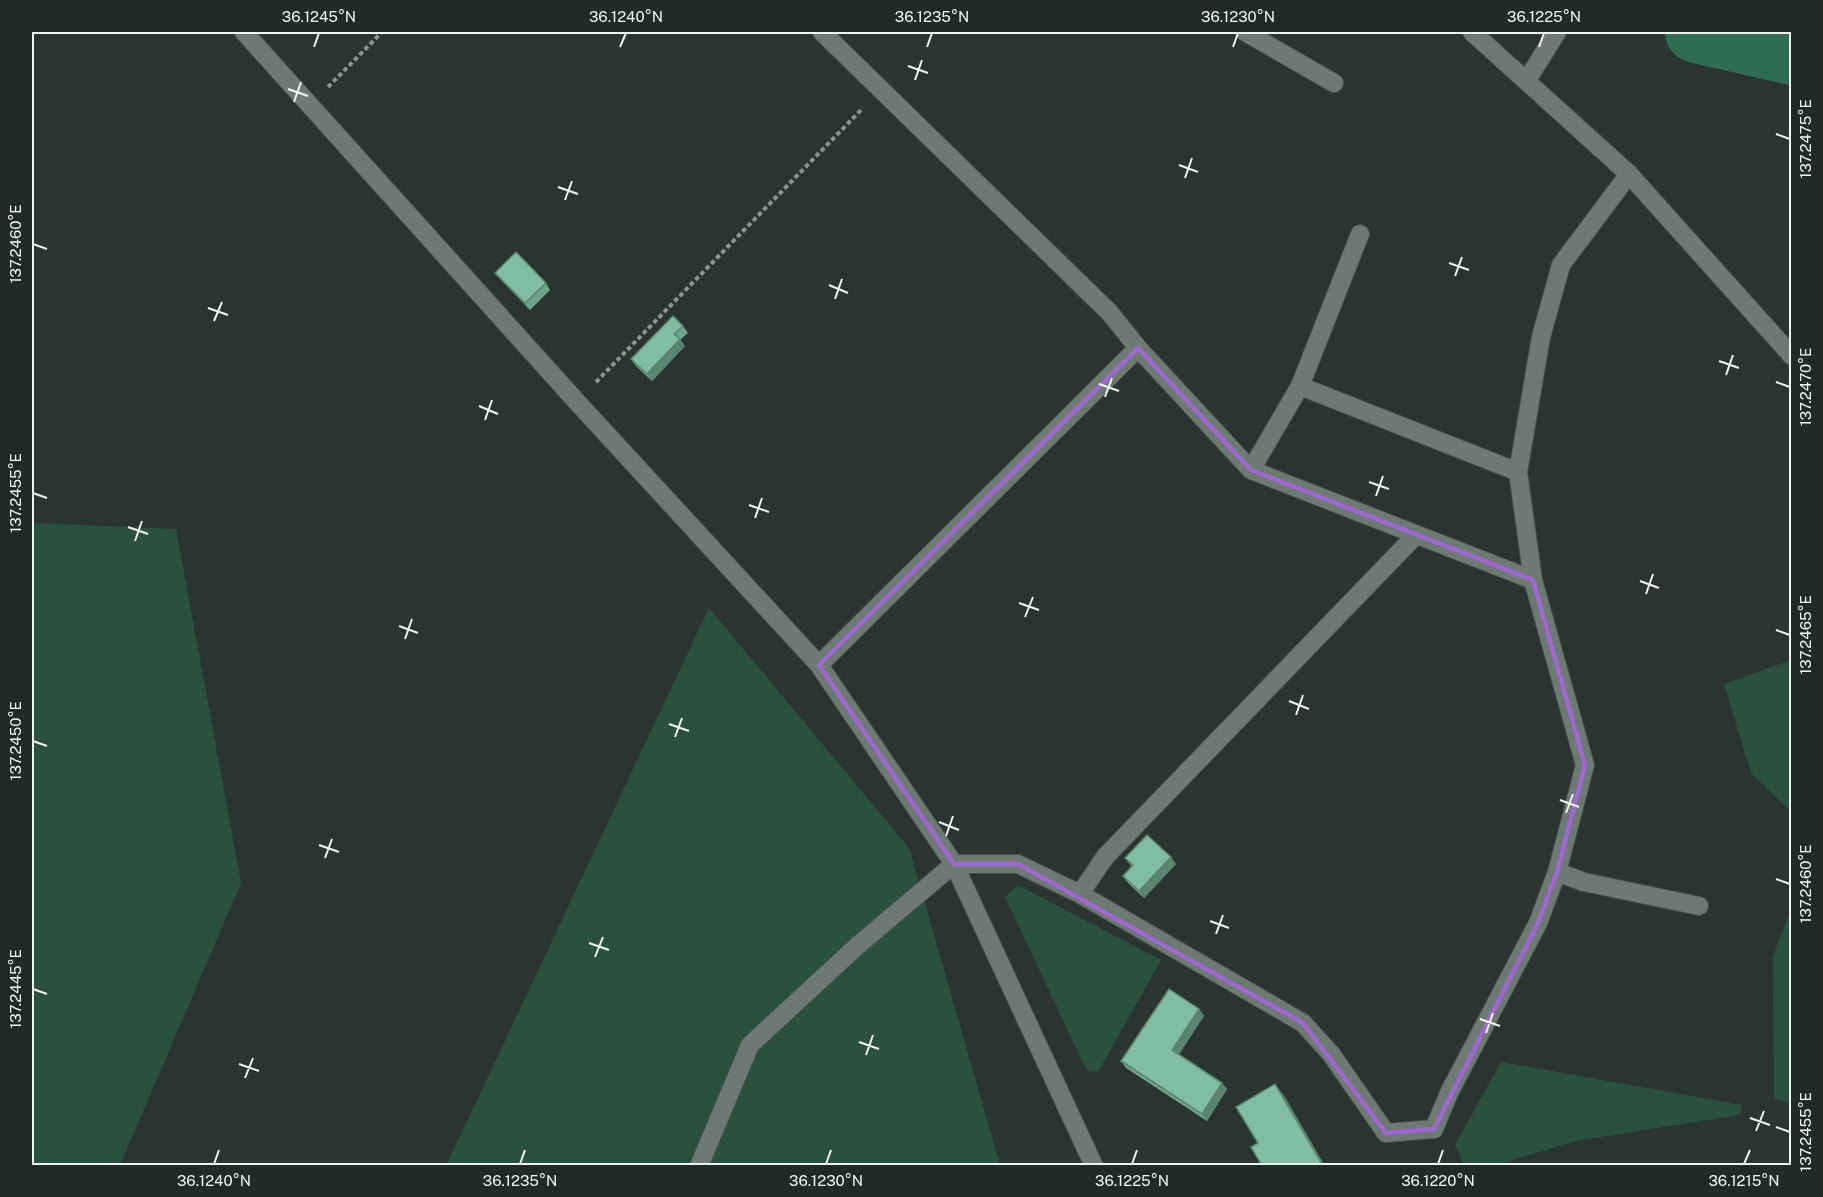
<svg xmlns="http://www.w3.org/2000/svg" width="1823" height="1197" font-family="'Public Sans',sans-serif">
	<rect width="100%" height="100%" fill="#2a3530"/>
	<!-- green -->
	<path fill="#2a5140" d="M32,523L176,529L241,883L120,1165H32Z
		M709,608L909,848L1000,1165L446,1166Z
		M1791,660H1792L1791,812L1751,773L1724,684Z
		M1018,885L1161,960L1098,1072L1087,1071L1005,897Z
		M1791,909L1792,1103H1791L1774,1099L1773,956Z
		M1501,1062L1742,1105L1740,1115L1575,1141L1497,1165H1464L1455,1145Z"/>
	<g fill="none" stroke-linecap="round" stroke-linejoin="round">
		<!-- river -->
		<path stroke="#306c54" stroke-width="62" d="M1696,32L1792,54"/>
		<!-- minor casing -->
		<g stroke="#47514c" stroke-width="20">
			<path id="minor" d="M244,32L577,402L819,665L954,864L1094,1166
				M822,32L1110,313L1138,348L1251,470L1533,580
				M1245,32L1334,83
				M1472,32L1629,174L1792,356
				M1527,80L1557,32
				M1300,386L1518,472
				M1251,470L1300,386L1360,234
				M819,665L1138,348
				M1557,872L1584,882L1699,906
				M1080,894L1105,857L1416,535
				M699,1166L750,1045L856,947L954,864H1018L1080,894L1303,1023L1331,1054L1386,1133L1434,1129L1449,1093L1538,923L1557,872L1585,765L1533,580L1518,472L1541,337L1561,265L1629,174"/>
		</g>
		<!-- path -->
		<path stroke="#8c9590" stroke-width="4" stroke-dasharray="4.5 3" stroke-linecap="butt" d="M328,87L382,32
			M596,382L863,108"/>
		<!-- minor -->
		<use href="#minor" stroke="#6d7a74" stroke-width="18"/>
	</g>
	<!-- wall -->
	<path fill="#6ea38b" d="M495,273L546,283L550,290L530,310L500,279Z
		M683,326L688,333L680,340L685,346L652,381L636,366L631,359Z
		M1125,858L1176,864L1144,898L1128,883L1123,876L1132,867Z
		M1199,1009L1204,1016L1179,1054L1227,1089L1207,1121L1126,1068L1121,1061Z"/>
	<!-- shaded-wall -->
	<path fill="#5a8471" d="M680,339L685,346L652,381L647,374Z
		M1171,857L1176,864L1144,898L1139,891Z
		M1199,1009L1204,1016L1177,1057L1172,1050Z
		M1222,1083L1227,1089L1207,1121L1202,1114Z
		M1275,1084L1285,1097L1325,1166L1322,1164Z"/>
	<!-- building -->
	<path fill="#80bda2" stroke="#5a8471" stroke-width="1.5" d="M516,252L546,283L525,303L495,273Z
		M673,316L683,326L674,334L680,339L647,374L631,359Z
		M1147,835L1171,857L1139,891L1123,876L1133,865L1125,858Z
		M1169,989L1199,1009L1172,1050L1222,1083L1202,1114L1121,1061Z
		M1275,1084L1322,1164L1320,1166H1262L1251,1147L1258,1143L1236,1107Z"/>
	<!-- marked area -->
	<path fill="none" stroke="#9e68ce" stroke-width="4.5" stroke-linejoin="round" d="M1138,348L1251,470L1533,580L1585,765L1557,872L1538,923L1434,1129L1386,1133L1303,1023L1018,864H954L819,665Z"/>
	<!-- ticks -->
	<path fill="none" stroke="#eef5f1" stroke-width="2" d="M314,47L319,33M620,47L626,33M927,47L932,33M1233,47L1238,33M1539,47L1544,33M908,66L928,73M915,80L922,60M288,89L308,96M294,102L301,82M1776,134L1790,139M1179,165L1198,172M1185,178L1192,158M558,187L578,194M565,200L572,181M33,244L47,249M1449,263L1469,270M1455,276L1462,257M829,285L848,293M835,299L842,279M208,308L228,315M214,321L222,302M1719,361L1739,368M1726,375L1733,355M1776,382L1790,387M1099,384L1119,391M1105,397L1112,378M479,406L498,414M485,420L492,400M1369,482L1389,489M33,493L47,498M1376,496L1383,476M749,505L769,512M755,518L762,498M128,527L148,534M135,541L142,521M1640,581L1659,588M1646,594L1653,574M1019,603L1039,610M1025,617L1033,597M399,626L418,633M1776,630L1790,635M405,639L412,619M1289,701L1309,709M1296,715L1303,695M669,724L689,731M675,737L682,718M33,741L47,746M1560,800L1579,807M1566,813L1573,794M939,822L959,830M946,836L953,816M319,845L339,852M325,858L332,839M1776,879L1790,884M1210,921L1229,928M1216,934L1223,915M589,943L609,950M595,957L603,937M33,989L47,994M1480,1019L1500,1026M1486,1033L1493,1013M859,1042L879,1049M866,1055L873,1035M239,1064L259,1071M245,1078L253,1058M1750,1118L1770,1125M1776,1127L1790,1132M1756,1131L1764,1111M214,1164L219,1150M520,1164L525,1150M826,1164L831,1150M1132,1164L1137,1150M1438,1164L1443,1150M1744,1164L1750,1150"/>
	<!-- border -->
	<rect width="1823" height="1197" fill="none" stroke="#202b26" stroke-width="66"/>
	<rect x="33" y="33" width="1757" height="1131" fill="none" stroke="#eef5f1" stroke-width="2"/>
	<g font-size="15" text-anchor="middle" fill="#eef5f1">
		<text x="319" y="22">36.1245°N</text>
		<text x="626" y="22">36.1240°N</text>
		<text x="932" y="22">36.1235°N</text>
		<text x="1238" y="22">36.1230°N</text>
		<text x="1544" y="22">36.1225°N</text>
		<text transform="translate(1806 139) rotate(-90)" y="5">137.2475°E</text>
		<text transform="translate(16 244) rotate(-90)" y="5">137.2460°E</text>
		<text transform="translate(1806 387) rotate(-90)" y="5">137.2470°E</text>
		<text transform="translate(16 493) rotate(-90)" y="5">137.2455°E</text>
		<text transform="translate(1806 635) rotate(-90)" y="5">137.2465°E</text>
		<text transform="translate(16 741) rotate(-90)" y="5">137.2450°E</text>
		<text transform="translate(1806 884) rotate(-90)" y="5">137.2460°E</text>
		<text transform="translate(16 989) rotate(-90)" y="5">137.2445°E</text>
		<text transform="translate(1806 1132) rotate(-90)" y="5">137.2455°E</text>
		<text x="214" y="1186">36.1240°N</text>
		<text x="520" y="1186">36.1235°N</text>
		<text x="826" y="1186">36.1230°N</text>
		<text x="1132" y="1186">36.1225°N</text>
		<text x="1438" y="1186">36.1220°N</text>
		<text x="1744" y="1186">36.1215°N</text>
	</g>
</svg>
